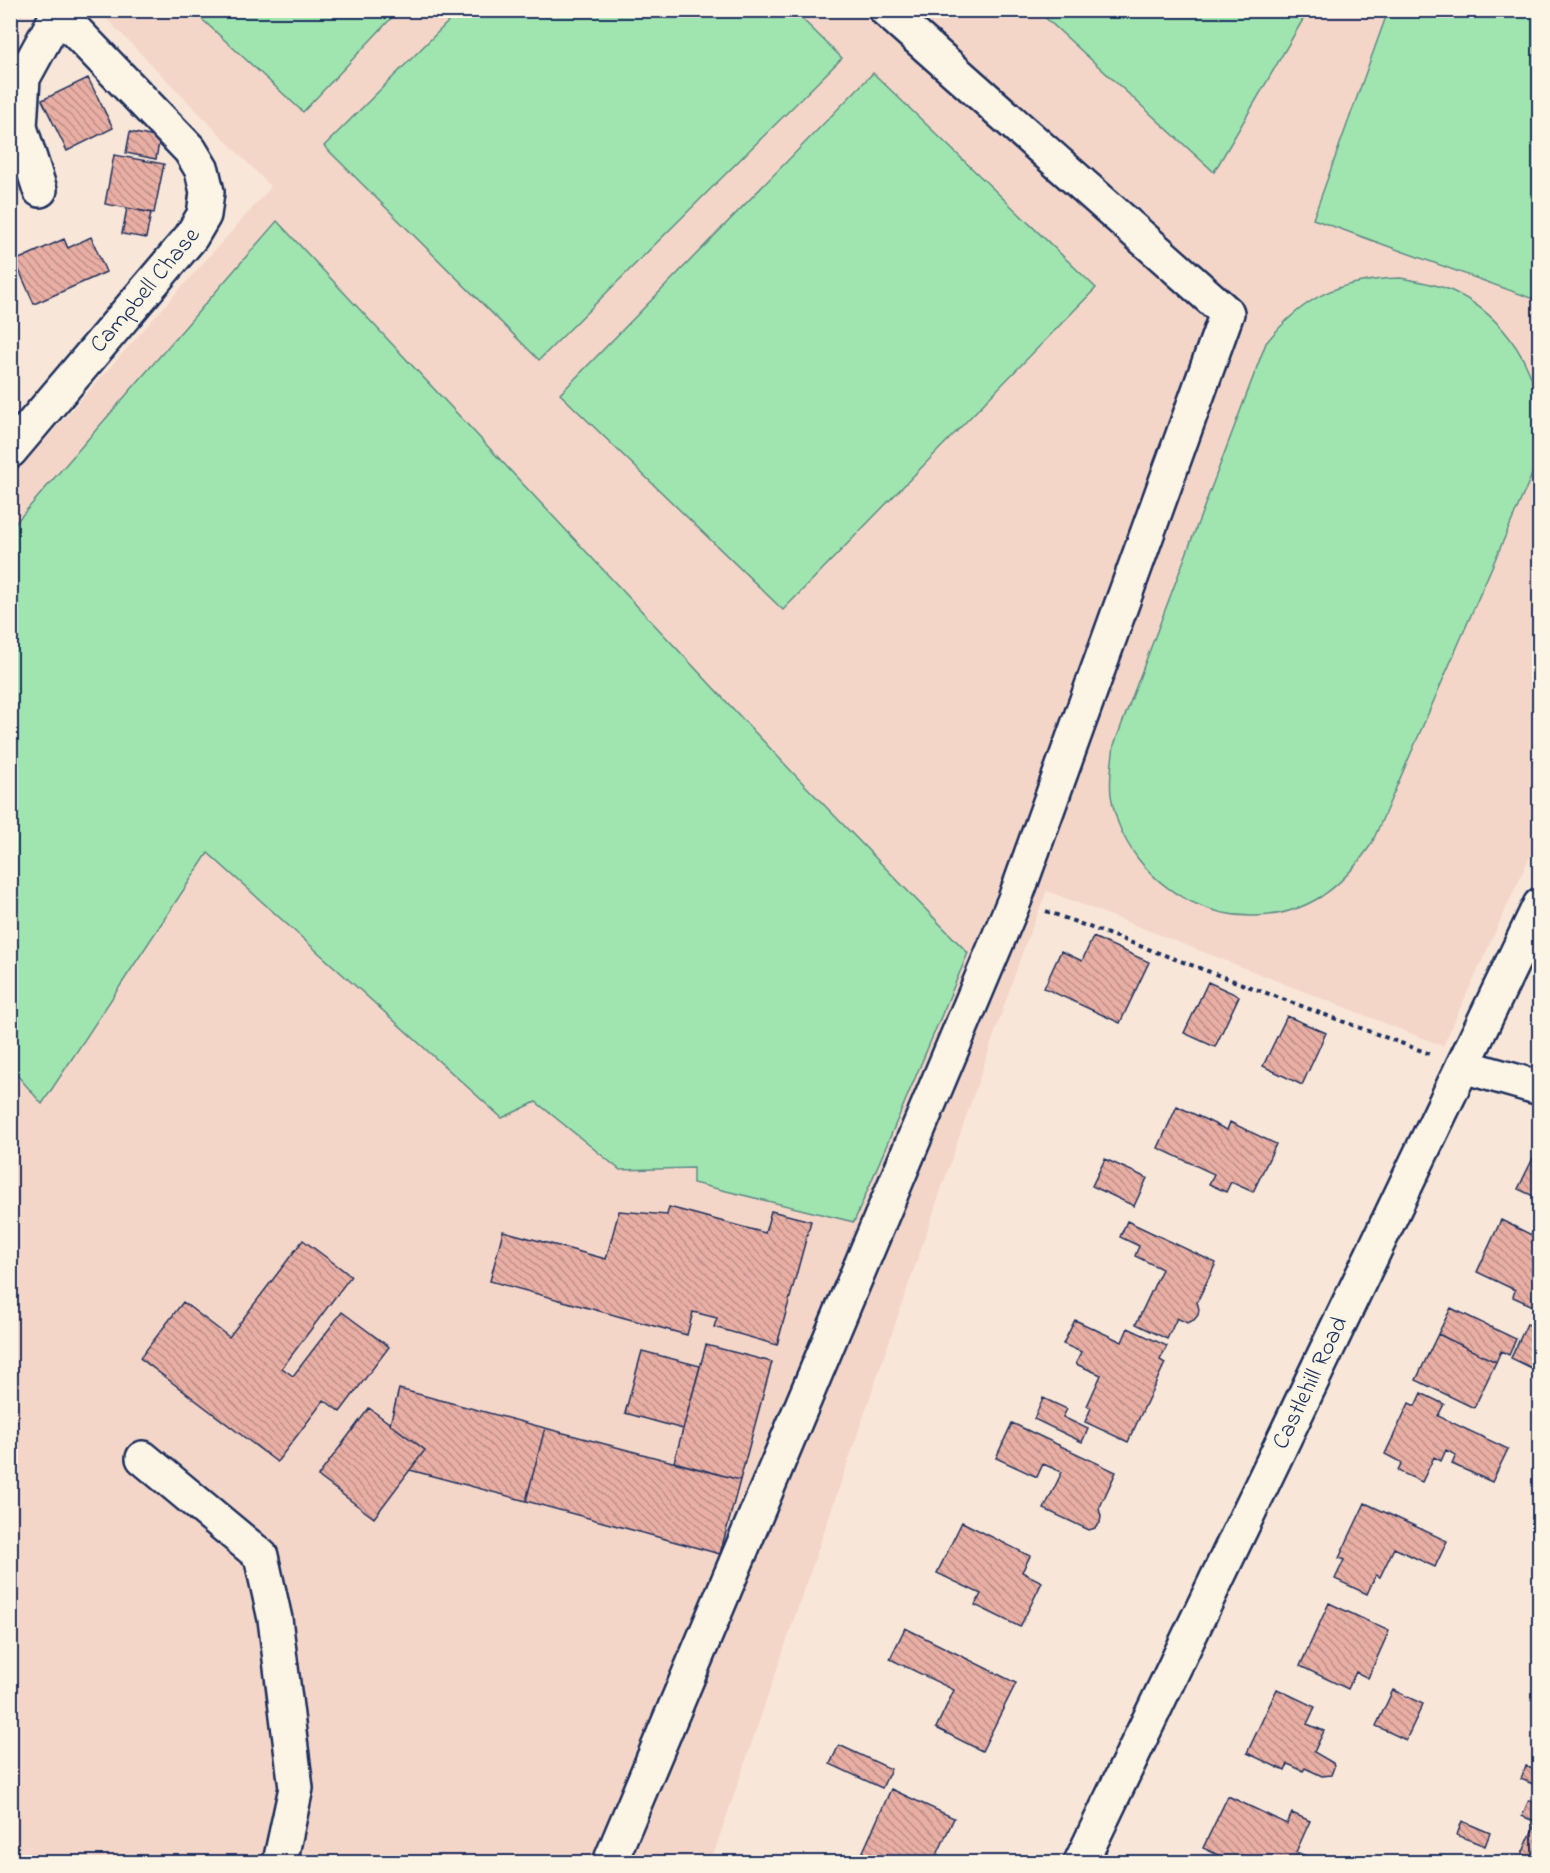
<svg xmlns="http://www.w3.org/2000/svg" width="1550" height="1873" font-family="'Indie Flower',sans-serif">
	<defs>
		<pattern id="building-back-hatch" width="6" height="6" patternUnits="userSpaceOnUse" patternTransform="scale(1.5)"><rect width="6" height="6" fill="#e9afa4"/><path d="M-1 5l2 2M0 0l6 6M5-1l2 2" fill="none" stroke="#bc8f89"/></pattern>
	</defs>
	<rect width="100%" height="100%" fill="#f8e7d8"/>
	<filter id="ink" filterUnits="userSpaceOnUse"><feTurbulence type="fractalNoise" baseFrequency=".0167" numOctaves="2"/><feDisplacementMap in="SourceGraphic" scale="12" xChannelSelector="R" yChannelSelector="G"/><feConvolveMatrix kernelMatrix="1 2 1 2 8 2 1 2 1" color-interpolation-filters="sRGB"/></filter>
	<g filter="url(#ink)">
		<!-- built -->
		<path fill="#f4d6c8" d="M99,11H1539V837L1443,1046L1047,891L1025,945L711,1862H11V478L271,187Z"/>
		<!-- green -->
		<path fill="#a0e5b0" stroke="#5e8a87" stroke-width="1.5" d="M460,10L794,11L842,58L539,360L324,146Z
			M193,11H398L303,112Z
			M1038,11H1308L1214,172Z
			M1388,11H1539V301L1313,219Z
			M873,73L1096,288L783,610L560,394Z
			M277,221L795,775L968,953L854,1222L693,1183V1168L620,1170L536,1102L502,1118L208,853L42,1104L11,1068V528Z
			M1400,278C1417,281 1434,283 1450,290C1497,311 1531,356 1539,407C1542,425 1539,445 1537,463L1372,843C1358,864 1343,882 1322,896C1238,949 1125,891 1111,795C1109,779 1112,761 1114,745L1266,343C1304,296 1339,280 1400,278Z"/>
		<!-- building -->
		<path fill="url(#building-back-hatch)" stroke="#1b2f5e" stroke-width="1.5" d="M88,78L113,128L67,151L42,100Z
			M130,132L160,138L156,159L126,153Z
			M114,155L164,164L154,213L105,204Z
			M127,208L151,213L146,238L122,234Z
			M91,237L106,272L34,304L15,261L64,239L68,248Z
			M1093,937L1149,962L1120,1023L1044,988L1061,951L1082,961Z
			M1208,982L1239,996L1215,1047L1184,1033Z
			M1287,1016L1326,1033L1302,1085L1263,1066Z
			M1177,1106L1227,1130L1230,1122L1276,1144L1253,1192L1231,1182L1226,1192L1209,1184L1214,1174L1158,1148Z
			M1540,1144V1199L1518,1189Z
			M1105,1159L1147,1178L1134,1206L1092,1186Z
			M669,1207L765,1233L771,1211L811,1221L777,1345L714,1327L717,1318L693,1312L687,1335L490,1281L503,1231L606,1259L619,1211L667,1215Z
			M1501,1220L1540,1239L1537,1245L1540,1246V1309L1513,1297L1515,1290L1477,1272Z
			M1127,1221L1216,1263L1197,1302L1199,1309L1198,1315L1194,1320L1187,1323L1177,1318L1167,1339L1136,1324L1162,1269L1135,1256L1139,1246L1120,1237Z
			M303,1240L351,1276L282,1368L293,1376L342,1312L389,1347L340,1412L324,1400L277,1462L140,1358L183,1302L229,1337Z
			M1451,1308L1516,1339L1509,1355L1501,1351L1496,1362L1438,1334Z
			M1075,1320L1122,1342L1128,1328L1167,1346L1160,1360L1165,1363L1128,1442L1085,1422L1091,1408L1087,1406L1101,1375L1076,1364L1081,1352L1063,1344Z
			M1527,1324L1540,1329L1538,1371L1511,1358Z
			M1438,1334L1496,1362L1474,1408L1416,1380Z
			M706,1345L772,1362L740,1480L674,1462Z
			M642,1351L700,1366L683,1429L625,1413Z
			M399,1389L545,1428L526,1501L410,1470L425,1450L390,1424Z
			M1421,1393L1444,1404L1438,1416L1508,1449L1492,1482L1452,1464L1456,1455L1446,1450L1441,1461L1434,1457L1422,1482L1398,1471L1402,1463L1385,1454L1409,1403L1415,1406Z
			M1043,1398L1067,1409L1063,1417L1088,1429L1082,1442L1034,1419Z
			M369,1408L425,1450L374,1518L318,1476Z
			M1012,1423L1116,1472L1099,1509L1101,1516L1100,1523L1095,1528L1089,1530L1044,1509L1062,1472L1043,1464L1037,1477L996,1458Z
			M545,1428L740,1480L720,1554L526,1501Z
			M1365,1503L1447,1541L1435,1567L1394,1548L1380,1577L1376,1575L1367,1594L1335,1579L1344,1560L1339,1558Z
			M962,1522L1030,1556L1022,1572L1042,1582L1020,1627L975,1605L981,1594L937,1573Z
			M1329,1603L1389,1631L1368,1678L1356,1672L1348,1689L1300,1666Z
			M905,1628L1016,1683L982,1751L936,1728L954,1690L890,1659Z
			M1277,1689L1315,1707L1307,1724L1324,1731L1314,1752L1333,1763L1334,1767L1331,1775L1322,1776L1305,1768L1303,1771L1288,1764L1285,1771L1247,1753Z
			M1393,1690L1423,1704L1406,1740L1376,1726Z
			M839,1745L891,1769L882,1788L830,1764Z
			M1526,1766L1540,1772V1787L1521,1779Z
			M891,1789L954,1818L936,1857L941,1860L940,1862H875L861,1856Z
			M1228,1796L1287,1824L1292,1813L1310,1821L1296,1852L1306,1856L1304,1862H1233L1203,1848Z
			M1529,1800L1540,1805V1861L1522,1854L1536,1822L1522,1816Z
			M1462,1821L1490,1833L1485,1846L1457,1835Z"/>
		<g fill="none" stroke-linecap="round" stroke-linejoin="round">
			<!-- minor casing -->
			<g stroke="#1b2f5e" stroke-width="38">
				<g id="minor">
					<path d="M40,190L20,127L23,78L58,14"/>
					<path id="s1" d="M10,451L191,237L204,215L207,192L202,170L190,150L55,10"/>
					<path d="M1463,1066L1540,1088"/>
					<path d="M143,1458L261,1556L275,1619L296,1788L280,1862"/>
					<path d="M610,1862L1015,899L1227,313L886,10"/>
					<path id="s2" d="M1081,1862L1540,905"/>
				</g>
			</g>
			<!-- path -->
			<path stroke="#1b2f5e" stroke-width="4" stroke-dasharray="4.5 4.5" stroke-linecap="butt" d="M1046,911L1433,1055"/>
			<!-- minor -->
			<use href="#minor" stroke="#fcf5e5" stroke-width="33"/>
		</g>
	</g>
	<g text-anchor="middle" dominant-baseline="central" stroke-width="4.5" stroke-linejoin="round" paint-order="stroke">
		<!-- street labels -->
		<g font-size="24" fill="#1b2f5e" stroke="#fcf5e5">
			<text stroke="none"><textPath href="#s1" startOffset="210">Campbell Chase</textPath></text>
			<text stroke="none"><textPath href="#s2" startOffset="531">Castlehill Road</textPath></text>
		</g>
	</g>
	<!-- margin -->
	<rect width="1550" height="1873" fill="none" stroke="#fcf5e5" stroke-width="36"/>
	<rect x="18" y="18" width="1514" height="1837" fill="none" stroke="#1b2f5e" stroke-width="2" filter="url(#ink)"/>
</svg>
